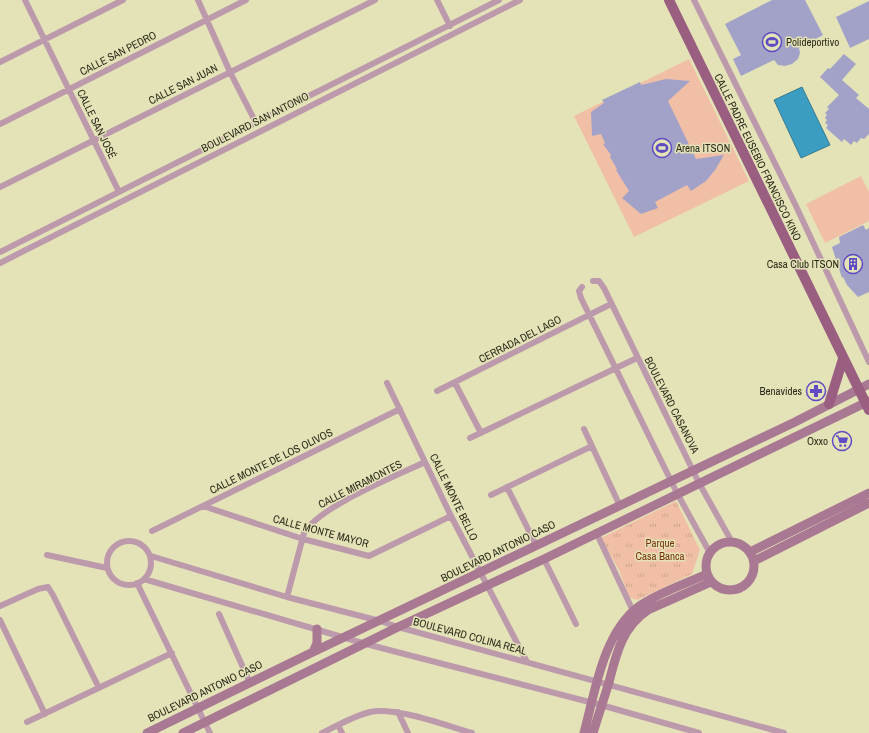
<svg xmlns="http://www.w3.org/2000/svg" width="869" height="733" font-family="'Archivo Narrow',sans-serif">
	<defs>
		<pattern id="grass-tufts" width="24" height="20" patternUnits="userSpaceOnUse"><rect width="24" height="20" fill="#f1bea6"/><path d="M3 7l-1-3M5 7V3M7 7l1-3M15 17l-1-3M17 17v-4M19 17l1-3" fill="none" stroke="#cfa38e"/></pattern>
	</defs>
	<rect width="100%" height="100%" fill="#e4e3b8"/>
	<!-- grass -->
	<path fill="url(#grass-tufts)" d="M676,501L700,550L692,574L637,600L629,597L619,570L601,538Z"/>
	<!-- garden -->
	<path fill="#f1bea6" d="M689,59L749,181L634,237L574,116Z
		M861,176L869,192V221L825,243L806,204Z"/>
	<!-- water -->
	<path fill="#3a9dc1" stroke="#367a8f" d="M802,87L830,145L801,158L774,100Z"/>
	<!-- building -->
	<path fill="#a2a2c9" d="M772,0H805L823,35L799,48L800,53L798,59L792,64L785,66L778,65L774,60L741,76L733,59L741,55L725,24Z
		M869,1V39L850,48L836,17Z
		M844,54L856,64L842,80L859,95L856,98L869,109V134L864,139L861,138L857,143L854,141L851,145L844,139L842,142L826,128L828,125L825,123L827,120L825,118L827,115L825,113L829,109L827,107L839,95L820,77L828,68L830,69Z
		M666,79L690,81L668,101L696,159L724,155L715,170L706,181L691,191L687,185L655,202L658,208L641,214L622,198L629,191L616,170L617,169L610,157L611,155L603,144L605,143L601,134L592,136L591,112L604,103L602,100L640,82L641,85Z
		M863,225L866,230L869,228V292L858,297L847,285L843,277L842,278L832,247L840,243L839,237Z"/>
	<g fill="none" stroke-linecap="round" stroke-linejoin="round">
		<!-- street -->
		<path stroke="#bc9aac" stroke-width="6" d="M25,0L119,192
			M198,0L230,72L256,123
			M437,0L450,26
			M694,0L795,204L869,362
			M0,62L123,0
			M0,124L246,0
			M0,187L375,0
			M0,252L499,0
			M0,263L520,0
			M593,281H599L604,288L699,483L732,542
			M582,287L579,291L581,298L677,493L710,553
			M387,383L451,516L527,662
			M455,383L481,433
			M437,391L611,304
			M584,429L620,506
			M470,438L637,358
			M507,487L536,545
			M491,495L592,446
			M203,506L303,539L369,556L451,516
			M152,531L400,409
			M596,532L633,611
			M107 563a22 22 0 1 1 44 0a22 22 0 1 1-44 0Z
			M47,555L107,568
			M151,556L287,597L380,621L398,627L784,733
			M544,559L576,624
			M144,579L366,644L601,705L699,733
			M137,583L210,733
			M287,597L304,533C320,506 394,477 425,462
			M0,606L38,589L48,587L53,595L99,688
			M219,614L250,683
			M0,620L45,714
			M398,712L408,733
			M27,722L172,653
			M338,725L342,733
			M322,733C337,726 353,716 370,712C395,706 447,726 472,733"/>
		<!-- secondary -->
		<path stroke="#a97892" stroke-width="9" d="M706 566a24 24 0 1 1 48 0a24 24 0 1 1-48 0Z
			M750,552L869,493
			M754,561L869,503
			M313,652L317,643V629
			M147,733L313,652L795,422L869,384
			M183,733L398,627L544,559L869,401
			M584,733C595,692 603,634 638,607C655,594 687,583 707,574
			M593,733C598,716 604,699 609,682C616,655 622,627 648,610L711,582"/>
		<!-- primary -->
		<path stroke="#9a5f80" stroke-width="10" d="M669,0L869,410
			M829,404L843,359"/>
	</g>
	<!-- icons -->
	<defs>
		<g id="stadium-ring" transform="scale(1)"><circle r="9.5" fill="#e4e3b8" stroke="#5f4bc3" stroke-width="1.5"/><path d="M0-5a6.5 5 0 1 0 0 10a6.5 5 0 1 0 0-10ZM-3.5-1.8h7v3.6h-7Z" fill="#5f4bc3"/></g>
		<g id="building-ring" transform="scale(1)"><circle r="9.5" fill="#e4e3b8" stroke="#5f4bc3" stroke-width="1.5"/><path d="M-4-6H4V6H1V3H-1V6H-4ZM-2.5-4.3h1.7v1.8h-1.7ZM.8-4.3h1.7v1.8H.8ZM-2.5-1h1.7V.8h-1.7ZM.8-1h1.7V.8H.8Z" fill="#5f4bc3"/></g>
		<g id="pharmacy-ring" transform="scale(1)"><circle r="9.5" fill="#e4e3b8" stroke="#5f4bc3" stroke-width="1.5"/><path d="M-2-6h4v4h4v4h-4v4h-4v-4h-4v-4h4Z" fill="#5f4bc3"/></g>
		<g id="supermarket-ring" transform="scale(1)"><circle r="9.5" fill="#e4e3b8" stroke="#5f4bc3" stroke-width="1.5"/><path d="M-6-5.5h2.5l.6 2H6L4.5 2H-2.5L-4.4-4H-6ZM-1.5 3.2a1.3 1.3 0 1 0 .1 0ZM3 3.2a1.3 1.3 0 1 0 .1 0Z" fill="#5f4bc3"/></g>
	</defs>
	<g fill-rule="evenodd">
		<use href="#stadium-ring" x="772" y="42"/>
		<use href="#stadium-ring" x="662" y="148"/>
		<use href="#building-ring" x="853" y="264"/>
		<use href="#pharmacy-ring" x="816" y="391"/>
		<use href="#supermarket-ring" x="842" y="441"/>
	</g>
	<g text-anchor="middle" dominant-baseline="central" stroke-width="3" stroke-linejoin="round" paint-order="stroke">
		<!-- poi labels -->
		<g font-size="11" fill="#2b2a1a" stroke="#e4e3b8" text-anchor="end">
			<text x="786" y="42" text-anchor="start">Polideportivo</text>
			<text x="676" y="148" text-anchor="start">Arena ITSON</text>
			<text x="839" y="264">Casa Club ITSON</text>
			<text x="802" y="391">Benavides</text>
			<text x="828" y="441">Oxxo</text>
		</g>
		<!-- street labels -->
		<g font-size="11" fill="#2b2a1a" stroke="#e4e3b8">
			<text transform="translate(118 53) rotate(-27)">CALLE SAN PEDRO</text>
			<text transform="translate(183 84) rotate(-27)">CALLE SAN JUAN</text>
			<text transform="translate(255 122) rotate(-27)">BOULEVARD SAN ANTONIO</text>
			<text transform="translate(97 124) rotate(64)">CALLE SAN JOSÉ</text>
			<text transform="translate(758 157) rotate(64)">CALLE PADRE EUSEBIO FRANCISCO KINO</text>
			<text transform="translate(520 339) rotate(-27)">CERRADA DEL LAGO</text>
			<text transform="translate(672 405) rotate(63)">BOULEVARD CASANOVA</text>
			<text transform="translate(271 461) rotate(-26)">CALLE MONTE DE LOS OLIVOS</text>
			<text transform="translate(360 484) rotate(-27)">CALLE MIRAMONTES</text>
			<text transform="translate(454 497) rotate(64)">CALLE MONTE BELLO</text>
			<text transform="translate(321 531) rotate(15)">CALLE MONTE MAYOR</text>
			<text transform="translate(498 551) rotate(-26)">BOULEVARD ANTONIO CASO</text>
			<text transform="translate(470 636) rotate(15)">BOULEVARD COLINA REAL</text>
			<text transform="translate(205 691) rotate(-26)">BOULEVARD ANTONIO CASO</text>
		</g>
		<!-- park labels -->
		<g font-size="11" fill="#78330c" stroke="#e4e3b8">
			<text x="660" y="543">Parque<tspan x="660" dy="13">Casa Banca</tspan></text>
		</g>
	</g>
</svg>
